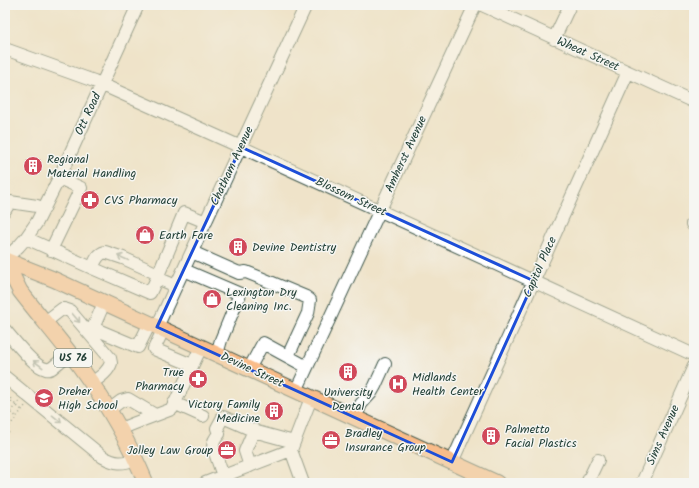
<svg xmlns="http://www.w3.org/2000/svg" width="699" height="488" font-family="Kalam,sans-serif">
	<rect width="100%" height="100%" fill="#f6f6f2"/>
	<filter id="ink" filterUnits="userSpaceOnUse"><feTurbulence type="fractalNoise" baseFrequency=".025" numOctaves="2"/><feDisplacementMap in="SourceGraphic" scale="8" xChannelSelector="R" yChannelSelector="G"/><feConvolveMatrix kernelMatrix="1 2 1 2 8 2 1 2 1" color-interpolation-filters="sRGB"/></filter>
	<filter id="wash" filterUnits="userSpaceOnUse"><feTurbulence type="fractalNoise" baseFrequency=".012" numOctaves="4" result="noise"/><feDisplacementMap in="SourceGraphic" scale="16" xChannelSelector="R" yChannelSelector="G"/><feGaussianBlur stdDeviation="0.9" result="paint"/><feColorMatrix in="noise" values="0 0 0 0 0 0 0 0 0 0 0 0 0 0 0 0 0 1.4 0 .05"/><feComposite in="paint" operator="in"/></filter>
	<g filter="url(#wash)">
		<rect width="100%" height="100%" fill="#efe3c9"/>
	</g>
	<g filter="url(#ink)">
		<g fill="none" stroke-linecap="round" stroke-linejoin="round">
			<!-- minor casing -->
			<g stroke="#3e564a" stroke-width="14">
				<path id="minor" d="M482,5L694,102
					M554,39L570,5
					M5,49L94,81L241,147L694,355
					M5,210L10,202L37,206L44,209
					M692,224L694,225
					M26,238L92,268L150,293L157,278
					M51,250L81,188L59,178
					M192,252L239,273L246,272L256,276L306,297L310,300L308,313L288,356
					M5,259L19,246L26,238L37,222L59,178L138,5
					M92,268C95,262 97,254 105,252L123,258L158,274
					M184,270L240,294L221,340L217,354
					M176,286L157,278L184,213L206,222
					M104,303L93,328L138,347L150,323
					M45,322L62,309H64L70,311L110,358L111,363C108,372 100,377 92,383
					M157,327L306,5
					M5,330C13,339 34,367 46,369C49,370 49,369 52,368L70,353
					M163,330L154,349L192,365
					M249,369L263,343L307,367
					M5,377L103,457C116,464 122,464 136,459
					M296,391L475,5
					M174,403L203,416
					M109,410L121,401L128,399L155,415
					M355,418L361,404L371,393L375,386L385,364
					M120,429L135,423L172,409L201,347
					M452,462L628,72
					M250,466L245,451L254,430
					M223,476L213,447C213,441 215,438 219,434L217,428L223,417L257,432L294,442
					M205,483L291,450
					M303,483L291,450L311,398
					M587,483L598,460
					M642,483L694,366"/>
			</g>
			<!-- major casing -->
			<g stroke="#3e564a" stroke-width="17">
				<path id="major" d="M5,260L53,279L497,483
					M5,260L16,283L20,291C40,317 62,342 81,368C107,404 129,442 146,483"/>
			</g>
			<!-- path -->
			<path stroke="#3e564a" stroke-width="1.5" stroke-dasharray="1 3" stroke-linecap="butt" d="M5,396L22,410
				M5,405L13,396
				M5,408L17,417
				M5,418L19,401
				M5,420L11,424
				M5,427L10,431L5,437
				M7,429L25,406"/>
			<!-- minor -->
			<use href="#minor" stroke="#fff" stroke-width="12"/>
			<!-- major -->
			<use href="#major" stroke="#f9bc89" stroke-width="15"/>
		</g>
		<!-- one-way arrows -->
		<defs><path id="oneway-shaft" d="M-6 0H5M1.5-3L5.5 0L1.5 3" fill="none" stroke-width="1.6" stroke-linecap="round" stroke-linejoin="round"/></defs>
		<g stroke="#8f9e9a">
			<use href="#oneway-shaft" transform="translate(123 258) rotate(-156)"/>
			<use href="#oneway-shaft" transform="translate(76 318) rotate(50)"/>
			<use href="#oneway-shaft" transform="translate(38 364) rotate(-143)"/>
			<use href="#oneway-shaft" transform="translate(57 419) rotate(39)"/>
		</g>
	</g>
	<!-- marked area -->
	<path d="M0 0H699V488H0ZM241,147L534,281L452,462L157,327Z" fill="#efe3c9" fill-opacity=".55" fill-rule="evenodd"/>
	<path fill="none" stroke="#1d4ed8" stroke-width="3" stroke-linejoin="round" d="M241,147L534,281L452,462L157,327Z"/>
	<!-- icons -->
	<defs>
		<g id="building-disc" transform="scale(1)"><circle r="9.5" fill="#d1495b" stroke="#f6f6f2"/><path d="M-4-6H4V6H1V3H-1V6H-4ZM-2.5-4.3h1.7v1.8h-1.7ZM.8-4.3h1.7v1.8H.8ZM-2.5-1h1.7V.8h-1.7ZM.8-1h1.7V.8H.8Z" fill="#fff"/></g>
		<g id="pharmacy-disc" transform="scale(1)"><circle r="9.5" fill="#d1495b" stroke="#f6f6f2"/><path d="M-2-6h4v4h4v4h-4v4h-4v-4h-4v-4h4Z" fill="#fff"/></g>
		<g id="shop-disc" transform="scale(1)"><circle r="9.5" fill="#d1495b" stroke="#f6f6f2"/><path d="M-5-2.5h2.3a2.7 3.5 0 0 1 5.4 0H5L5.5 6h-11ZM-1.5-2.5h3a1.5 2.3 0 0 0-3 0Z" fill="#fff"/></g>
		<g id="hospital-disc" transform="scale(1)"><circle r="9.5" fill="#d1495b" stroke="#f6f6f2"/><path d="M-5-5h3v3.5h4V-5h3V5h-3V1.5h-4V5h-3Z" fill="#fff"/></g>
		<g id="school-disc" transform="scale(1)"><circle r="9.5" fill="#d1495b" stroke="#f6f6f2"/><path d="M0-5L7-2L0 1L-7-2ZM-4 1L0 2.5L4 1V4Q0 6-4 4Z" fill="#fff"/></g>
		<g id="office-disc" transform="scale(1)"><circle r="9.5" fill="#d1495b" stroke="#f6f6f2"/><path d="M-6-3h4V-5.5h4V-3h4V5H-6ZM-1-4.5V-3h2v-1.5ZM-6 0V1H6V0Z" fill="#fff"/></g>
	</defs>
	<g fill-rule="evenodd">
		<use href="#building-disc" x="33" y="166"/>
		<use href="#pharmacy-disc" x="90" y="200"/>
		<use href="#shop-disc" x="145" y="235"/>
		<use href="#building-disc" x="238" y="247"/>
		<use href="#shop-disc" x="212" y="299"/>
		<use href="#building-disc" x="348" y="372"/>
		<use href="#pharmacy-disc" x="198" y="379"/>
		<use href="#hospital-disc" x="398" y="384"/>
		<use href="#school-disc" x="44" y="398"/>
		<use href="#building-disc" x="274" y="411"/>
		<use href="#building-disc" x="491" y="436"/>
		<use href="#office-disc" x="331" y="440"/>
		<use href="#office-disc" x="227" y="450"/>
	</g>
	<g text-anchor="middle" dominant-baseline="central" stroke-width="3" stroke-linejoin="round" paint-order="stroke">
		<!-- shield labels -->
		<rect fill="#f6f6f2" stroke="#60746d" stroke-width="1" x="54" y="349" width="38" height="18" rx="3"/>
		<g font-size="11" font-weight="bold" fill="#1f3d34">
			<text x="73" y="358">US 76</text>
		</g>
		<!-- street labels -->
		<g font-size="12" fill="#1f3d34" stroke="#f6f6f2">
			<text transform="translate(588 54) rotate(24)">Wheat Street</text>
			<text transform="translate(88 114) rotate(-65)">Ott Road</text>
			<text transform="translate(406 154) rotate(-65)">Amherst Avenue</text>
			<text transform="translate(232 166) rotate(-65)">Chatham Avenue</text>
			<text transform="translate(351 197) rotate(25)">Blossom Street</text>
			<text transform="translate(540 267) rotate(-66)">Capitol Place</text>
			<text transform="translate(252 370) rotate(25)">Devine Street</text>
			<text transform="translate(663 435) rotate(-66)">Sims Avenue</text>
		</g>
		<!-- poi labels -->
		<g font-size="12" fill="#1f3d34" stroke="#f6f6f2" text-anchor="start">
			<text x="47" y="159">Regional<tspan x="47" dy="14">Material Handling</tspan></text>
			<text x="104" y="200">CVS Pharmacy</text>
			<text x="159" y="235">Earth Fare</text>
			<text x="252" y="247">Devine Dentistry</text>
			<text x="226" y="292">Lexington Dry<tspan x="226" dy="14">Cleaning Inc.</tspan></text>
			<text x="184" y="372" text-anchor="end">True<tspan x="184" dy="14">Pharmacy</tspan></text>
			<text x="412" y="377">Midlands<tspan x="412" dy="14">Health Center</tspan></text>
			<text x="58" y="391">Dreher<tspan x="58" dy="14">High School</tspan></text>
			<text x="348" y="392" text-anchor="middle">University<tspan x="348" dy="14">Dental</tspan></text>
			<text x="260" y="404" text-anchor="end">Victory Family<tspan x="260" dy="14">Medicine</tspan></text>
			<text x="505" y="429">Palmetto<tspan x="505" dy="14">Facial Plastics</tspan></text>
			<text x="345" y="433">Bradley<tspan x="345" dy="14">Insurance Group</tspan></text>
			<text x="213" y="450" text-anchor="end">Jolley Law Group</text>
		</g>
	</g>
	<!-- margin -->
	<rect width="699" height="488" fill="none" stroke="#f6f6f2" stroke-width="20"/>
</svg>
